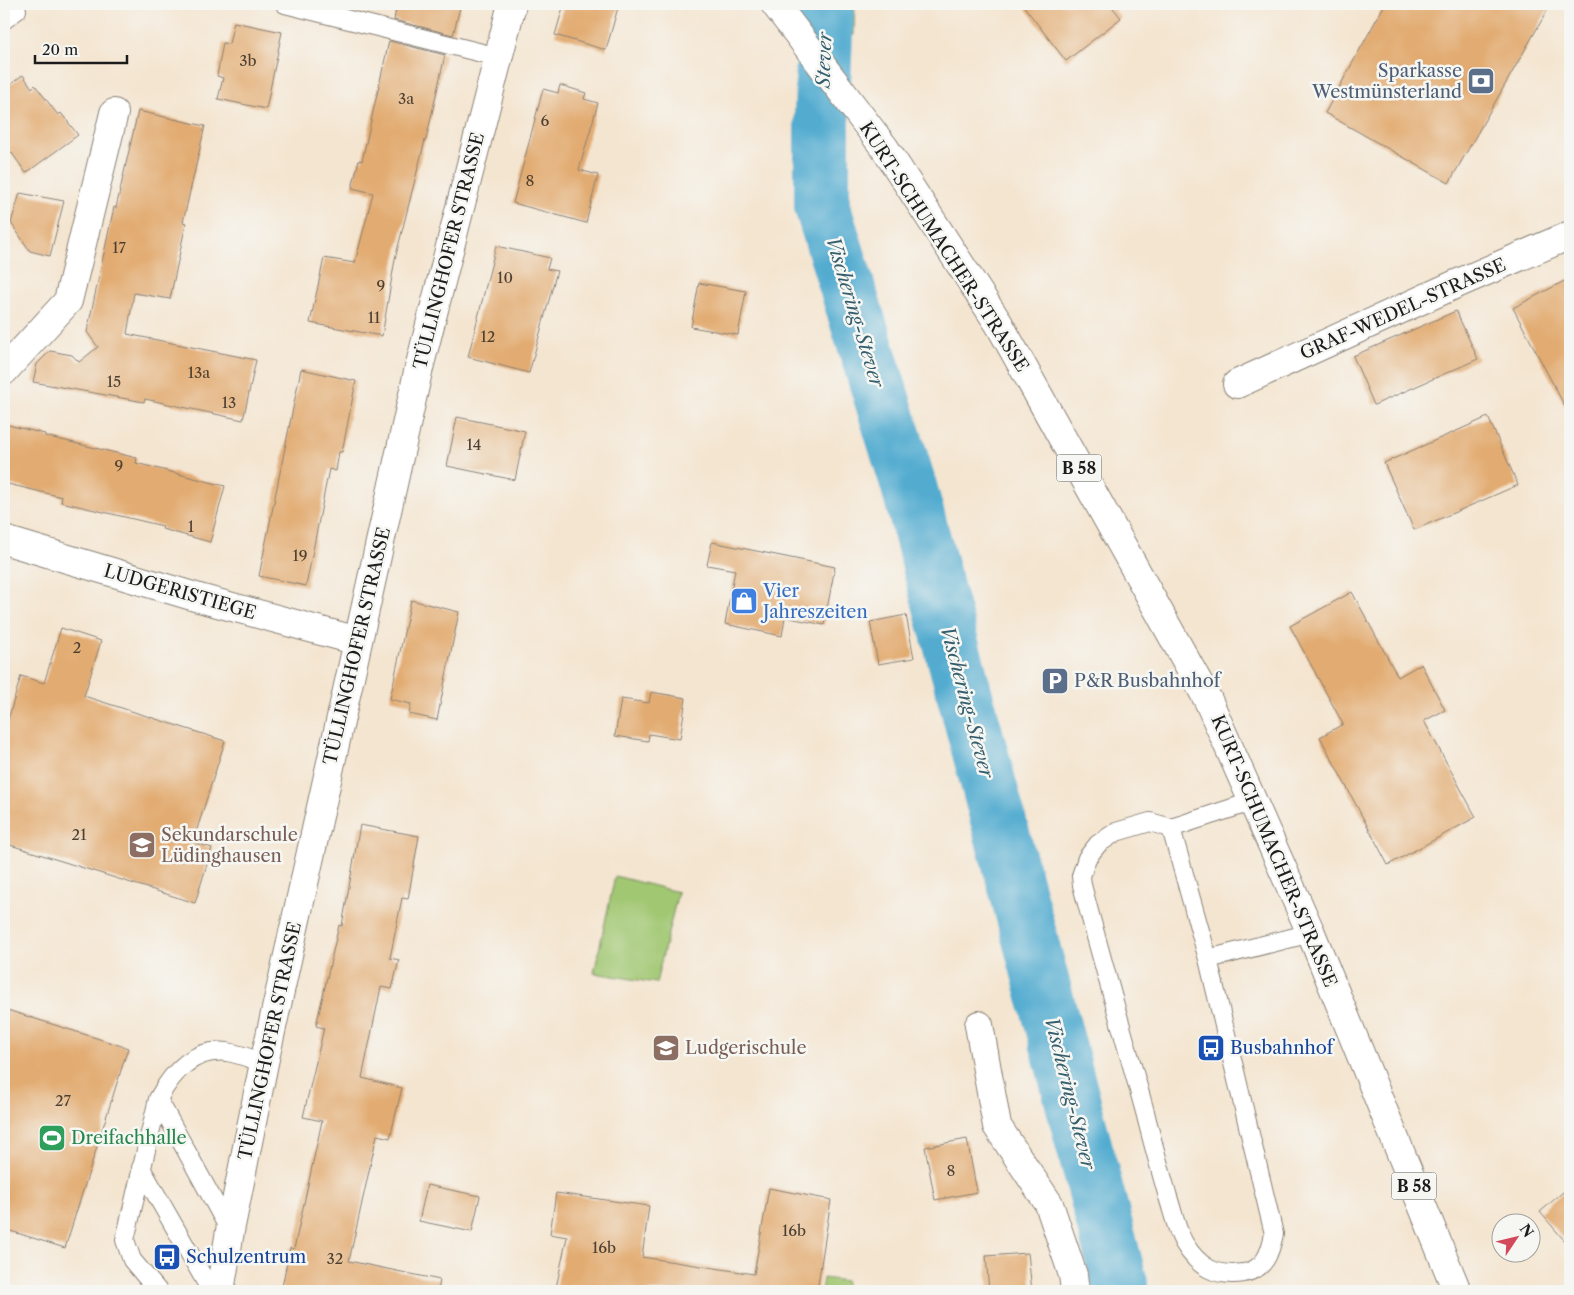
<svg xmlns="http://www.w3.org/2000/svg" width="1574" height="1295" font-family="'Libre Caslon Text',serif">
	<rect width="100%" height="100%" fill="#f6f6f2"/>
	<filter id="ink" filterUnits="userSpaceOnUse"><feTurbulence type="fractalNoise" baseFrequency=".02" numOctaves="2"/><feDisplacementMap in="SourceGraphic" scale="10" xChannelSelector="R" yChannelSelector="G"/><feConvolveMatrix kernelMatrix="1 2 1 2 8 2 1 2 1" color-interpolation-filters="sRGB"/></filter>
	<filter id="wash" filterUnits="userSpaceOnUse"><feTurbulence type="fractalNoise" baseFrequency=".0096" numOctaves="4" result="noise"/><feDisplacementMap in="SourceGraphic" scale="20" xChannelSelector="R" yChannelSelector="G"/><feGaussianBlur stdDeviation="1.12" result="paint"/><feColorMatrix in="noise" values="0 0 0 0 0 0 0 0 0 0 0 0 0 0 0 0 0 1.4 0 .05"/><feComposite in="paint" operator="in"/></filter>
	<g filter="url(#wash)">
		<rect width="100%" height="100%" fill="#f4e5d0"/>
		<!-- green -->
		<path fill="#a1c772" stroke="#5e7247" d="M830,4H855L854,35Z
			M615,876L678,892L656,983L594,973Z
			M823,1278L846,1281L845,1291H821Z"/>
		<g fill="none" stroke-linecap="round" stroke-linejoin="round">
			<!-- river -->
			<path stroke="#52acd0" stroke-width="56" d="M826,4L822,113V206L908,483L1045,995L1120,1284V1291"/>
		</g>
		<g id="blocks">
			<!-- building -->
			<path fill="#e2ab71" d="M397,4H461L453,35L394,20Z
				M564,4H619L606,50L555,35Z
				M1022,4H1110L1121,18L1066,61Z
				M1385,4H1551L1449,183L1325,113Z
				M234,22L282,32L266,109L218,99L223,78L217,76L223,43L229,44Z
				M389,41L445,55L426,140H425L395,259L382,336L310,323L324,258L355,263L373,193L352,188L359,160L362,161Z
				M23,75L32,88L35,85L58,115L61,113L78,135L26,173L4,142V89Z
				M560,85L586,93L584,99L598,103L579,170L598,175L586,223L513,203L543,89L558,93Z
				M138,111L205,126L183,222L186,223L170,299L134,293L127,334L256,360L243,420L145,399L144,402L33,382L37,364L50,351L72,355L79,362L98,347L87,332L114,207L116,208Z
				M20,193L64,201L50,256L30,251L11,223Z
				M496,246L550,258L547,269L557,271L529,373L468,357Z
				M1570,278V416L1513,308Z
				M699,283L746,291L738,335L691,327Z
				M1456,311L1478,359L1374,405L1353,356Z
				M301,369L356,381L342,452H339L336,471L329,469L306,586L259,576Z
				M457,417L525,431L515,480L447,466Z
				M1488,417L1518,485L1414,530L1384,463Z
				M4,424L45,434V436L137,458L136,463L225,486L210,542L162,529L163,526L61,502L62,497L4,483Z
				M712,542L835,567L824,625L785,617L782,636L725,624L735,570L707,565Z
				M1352,592L1398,677L1421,664L1445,710L1424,721L1476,817L1388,865L1320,737L1343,724L1290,626Z
				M411,600L459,612L437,720L409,714L411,704L390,699Z
				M906,615L914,658L878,664L870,622Z
				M61,628L101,641L84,696L225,741L193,842L212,848L195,903L4,843V733L21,676L44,683Z
				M651,692L686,698L680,739L649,734L648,741L615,736L621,699L649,703Z
				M360,825L419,836L408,899L402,898L390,958L399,960L392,989L381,987L362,1078L402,1088L390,1138L377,1135L349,1261L440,1280L438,1291H281L290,1248L294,1249L322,1121L303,1117L324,1028L316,1026L339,925L342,926Z
				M4,1009L128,1048L65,1248L4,1229Z
				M967,1139L977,1192L935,1200L925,1147Z
				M427,1185L480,1196L472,1232L419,1221Z
				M1570,1186V1247L1540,1212Z
				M769,1188L831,1200L817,1291H572L556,1288L567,1237L550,1234L556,1193L649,1206L642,1257L754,1274Z
				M1028,1253L1032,1291H989L986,1256Z"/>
		</g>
	</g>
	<g filter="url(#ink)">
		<use href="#blocks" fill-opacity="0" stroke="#888076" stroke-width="1"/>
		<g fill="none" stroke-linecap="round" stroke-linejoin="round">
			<!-- service casing -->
			<g stroke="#888076" stroke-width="20">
				<path id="service" d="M285,4L498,57
					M4,20L17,10L12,4
					M1171,828L1208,959L1274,1234C1270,1253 1265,1269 1244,1273C1216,1277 1199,1268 1184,1243C1176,1229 1173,1212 1168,1197C1160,1169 1152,1141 1145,1112C1124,1036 1102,961 1082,885L1081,876L1087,858L1098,844L1116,832L1150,822L1171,828L1254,801
					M1208,959L1311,933
					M158,1099L230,1231
					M141,1168L211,1291
					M158,1291L132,1260L125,1240L158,1099C172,1073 193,1048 227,1052C239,1054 252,1059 264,1063"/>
			</g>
			<!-- minor casing -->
			<g stroke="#888076" stroke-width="30">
				<path id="minor" d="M4,371L68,301L114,113
					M1237,384L1454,285L1570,235
					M4,540L199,598L358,641
					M979,1025L997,1126L1049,1204L1073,1275L1075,1291
					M220,1291L230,1231L264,1063L418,372L512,4"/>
			</g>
			<!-- primary casing -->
			<g stroke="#888076" stroke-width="30">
				<path id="primary" d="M775,4L884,147L999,324L1208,700L1311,933L1457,1291"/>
			</g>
			<!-- service -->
			<use href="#service" stroke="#fff" stroke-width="18"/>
			<!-- minor -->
			<use href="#minor" stroke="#fff" stroke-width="28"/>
			<!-- primary -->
			<use href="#primary" stroke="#fff" stroke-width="28"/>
		</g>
	</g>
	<!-- icons -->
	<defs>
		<g id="bank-square" transform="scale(1.4375)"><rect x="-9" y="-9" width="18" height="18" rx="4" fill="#5c6f8a" stroke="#f6f6f2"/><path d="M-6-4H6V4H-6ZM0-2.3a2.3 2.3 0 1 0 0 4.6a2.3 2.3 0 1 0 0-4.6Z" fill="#fff"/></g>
		<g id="shop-square" transform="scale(1.4375)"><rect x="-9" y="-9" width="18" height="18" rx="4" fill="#3f7fe0" stroke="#f6f6f2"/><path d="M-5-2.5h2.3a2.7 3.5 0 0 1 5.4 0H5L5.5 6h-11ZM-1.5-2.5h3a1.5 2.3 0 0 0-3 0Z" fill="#fff"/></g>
		<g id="parking-square" transform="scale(1.4375)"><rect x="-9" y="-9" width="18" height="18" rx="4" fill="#5c6f8a" stroke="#f6f6f2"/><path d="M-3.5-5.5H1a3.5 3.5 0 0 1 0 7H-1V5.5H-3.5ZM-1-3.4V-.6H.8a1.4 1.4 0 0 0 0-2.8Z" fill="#fff"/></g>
		<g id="school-square" transform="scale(1.4375)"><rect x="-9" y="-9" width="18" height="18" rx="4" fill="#8d6e63" stroke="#f6f6f2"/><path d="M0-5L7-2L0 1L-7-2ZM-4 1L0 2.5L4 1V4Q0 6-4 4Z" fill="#fff"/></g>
		<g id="bus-square" transform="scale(1.4375)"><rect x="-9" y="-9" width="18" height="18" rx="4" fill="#1a4fb4" stroke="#f6f6f2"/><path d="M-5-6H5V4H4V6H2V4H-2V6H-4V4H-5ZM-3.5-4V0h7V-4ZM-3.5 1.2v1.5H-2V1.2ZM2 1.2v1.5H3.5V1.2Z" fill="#fff"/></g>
		<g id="stadium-square" transform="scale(1.4375)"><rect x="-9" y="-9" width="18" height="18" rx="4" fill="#2e9e5b" stroke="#f6f6f2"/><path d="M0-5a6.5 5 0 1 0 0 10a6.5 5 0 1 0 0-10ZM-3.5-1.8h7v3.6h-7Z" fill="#fff"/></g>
	</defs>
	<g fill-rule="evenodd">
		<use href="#bank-square" x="1481" y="81"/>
		<use href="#shop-square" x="744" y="601"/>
		<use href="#parking-square" x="1055" y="681"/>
		<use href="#school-square" x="142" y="845"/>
		<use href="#school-square" x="666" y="1048"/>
		<use href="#bus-square" x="1211" y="1048"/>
		<use href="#stadium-square" x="52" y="1138"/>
		<use href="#bus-square" x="167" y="1257"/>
	</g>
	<g text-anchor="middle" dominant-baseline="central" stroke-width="5" stroke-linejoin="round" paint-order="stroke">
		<!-- number labels -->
		<g font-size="15" fill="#4e4031">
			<text x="248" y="60">3b</text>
			<text x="406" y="98">3a</text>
			<text x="545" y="120">6</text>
			<text x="530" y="180">8</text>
			<text x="119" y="247">17</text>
			<text x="505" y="277">10</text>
			<text x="381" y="285">9</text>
			<text x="374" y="317">11</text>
			<text x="488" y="336">12</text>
			<text x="199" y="372">13a</text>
			<text x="114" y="381">15</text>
			<text x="229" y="402">13</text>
			<text x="474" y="444">14</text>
			<text x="119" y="465">9</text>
			<text x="191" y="526">1</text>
			<text x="300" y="555">19</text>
			<text x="77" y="647">2</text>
			<text x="79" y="834">21</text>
			<text x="63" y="1100">27</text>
			<text x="951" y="1170">8</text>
			<text x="794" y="1230">16b</text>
			<text x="604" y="1247">16b</text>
			<text x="335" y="1258">32</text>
		</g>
		<!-- shield labels -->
		<g fill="#f6f6f2" stroke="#5d5d5c" stroke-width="1">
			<rect x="1056.5" y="454.5" width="45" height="27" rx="4"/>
			<rect x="1391.5" y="1172.5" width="45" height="27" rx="4"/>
		</g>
		<g font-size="16" font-weight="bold" fill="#1c1c1c">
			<text x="1079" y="468">B 58</text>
			<text x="1414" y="1186">B 58</text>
		</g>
		<!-- service labels -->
		<g font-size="18" fill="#4e5e75" stroke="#f6f6f2" text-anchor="end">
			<text x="1462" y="71">Sparkasse<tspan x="1462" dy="21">Westmünsterland</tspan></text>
			<text x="1074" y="681" text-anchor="start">P&amp;R Busbahnhof</text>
		</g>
		<!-- street labels -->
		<g font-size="18" fill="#1c1c1c" stroke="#f6f6f2">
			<text transform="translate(944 247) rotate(57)">KURT-SCHUMACHER-STRASSE</text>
			<text transform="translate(449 251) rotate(-76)">TÜLLINGHOFER STRASSE</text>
			<text transform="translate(1403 309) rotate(-24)">GRAF-WEDEL-STRASSE</text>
			<text transform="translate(180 592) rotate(16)">LUDGERISTIEGE</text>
			<text transform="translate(357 646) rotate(-77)">TÜLLINGHOFER STRASSE</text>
			<text transform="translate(1274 851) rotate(67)">KURT-SCHUMACHER-STRASSE</text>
			<text transform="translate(270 1041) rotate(-78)">TÜLLINGHOFER STRASSE</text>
		</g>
		<!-- shop labels -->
		<g font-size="18" fill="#366cbe" stroke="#f6f6f2" text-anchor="start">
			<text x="763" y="591">Vier<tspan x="763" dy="21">Jahreszeiten</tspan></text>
		</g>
		<!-- education labels -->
		<g font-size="18" fill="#785e54" stroke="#f6f6f2" text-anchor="start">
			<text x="161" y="835">Sekundarschule<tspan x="161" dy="21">Lüdinghausen</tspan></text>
			<text x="685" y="1048">Ludgerischule</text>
		</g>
		<!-- transit labels -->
		<g font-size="18" fill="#164399" stroke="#f6f6f2" text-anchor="start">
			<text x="1230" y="1048">Busbahnhof</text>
			<text x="186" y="1257">Schulzentrum</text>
		</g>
		<!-- leisure labels -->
		<g font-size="18" fill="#27864d" stroke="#f6f6f2" text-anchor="start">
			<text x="71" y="1138">Dreifachhalle</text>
		</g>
		<!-- water labels -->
		<g font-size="19" font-style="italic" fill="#345d6d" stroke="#f6f6f2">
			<text transform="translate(824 60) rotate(-88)">Stever</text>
			<text transform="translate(855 312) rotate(73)">Vischering-Stever</text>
			<text transform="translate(967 702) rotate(75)">Vischering-Stever</text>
			<text transform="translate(1070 1093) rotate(76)">Vischering-Stever</text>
		</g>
	</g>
	<!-- margin -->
	<rect width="1574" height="1295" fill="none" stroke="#f6f6f2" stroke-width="20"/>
	<!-- north arrow -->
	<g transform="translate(1516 1238) rotate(55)"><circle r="24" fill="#f6f6f2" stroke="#9f9f9c"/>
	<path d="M0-4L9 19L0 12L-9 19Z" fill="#d1495b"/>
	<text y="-8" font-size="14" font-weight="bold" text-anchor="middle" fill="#1c1c1c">N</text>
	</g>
	<!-- scale -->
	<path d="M35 55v8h92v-8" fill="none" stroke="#1c1c1c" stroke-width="2.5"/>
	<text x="42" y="55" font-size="15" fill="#1c1c1c" stroke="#f6f6f2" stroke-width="4" paint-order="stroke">20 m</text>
</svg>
